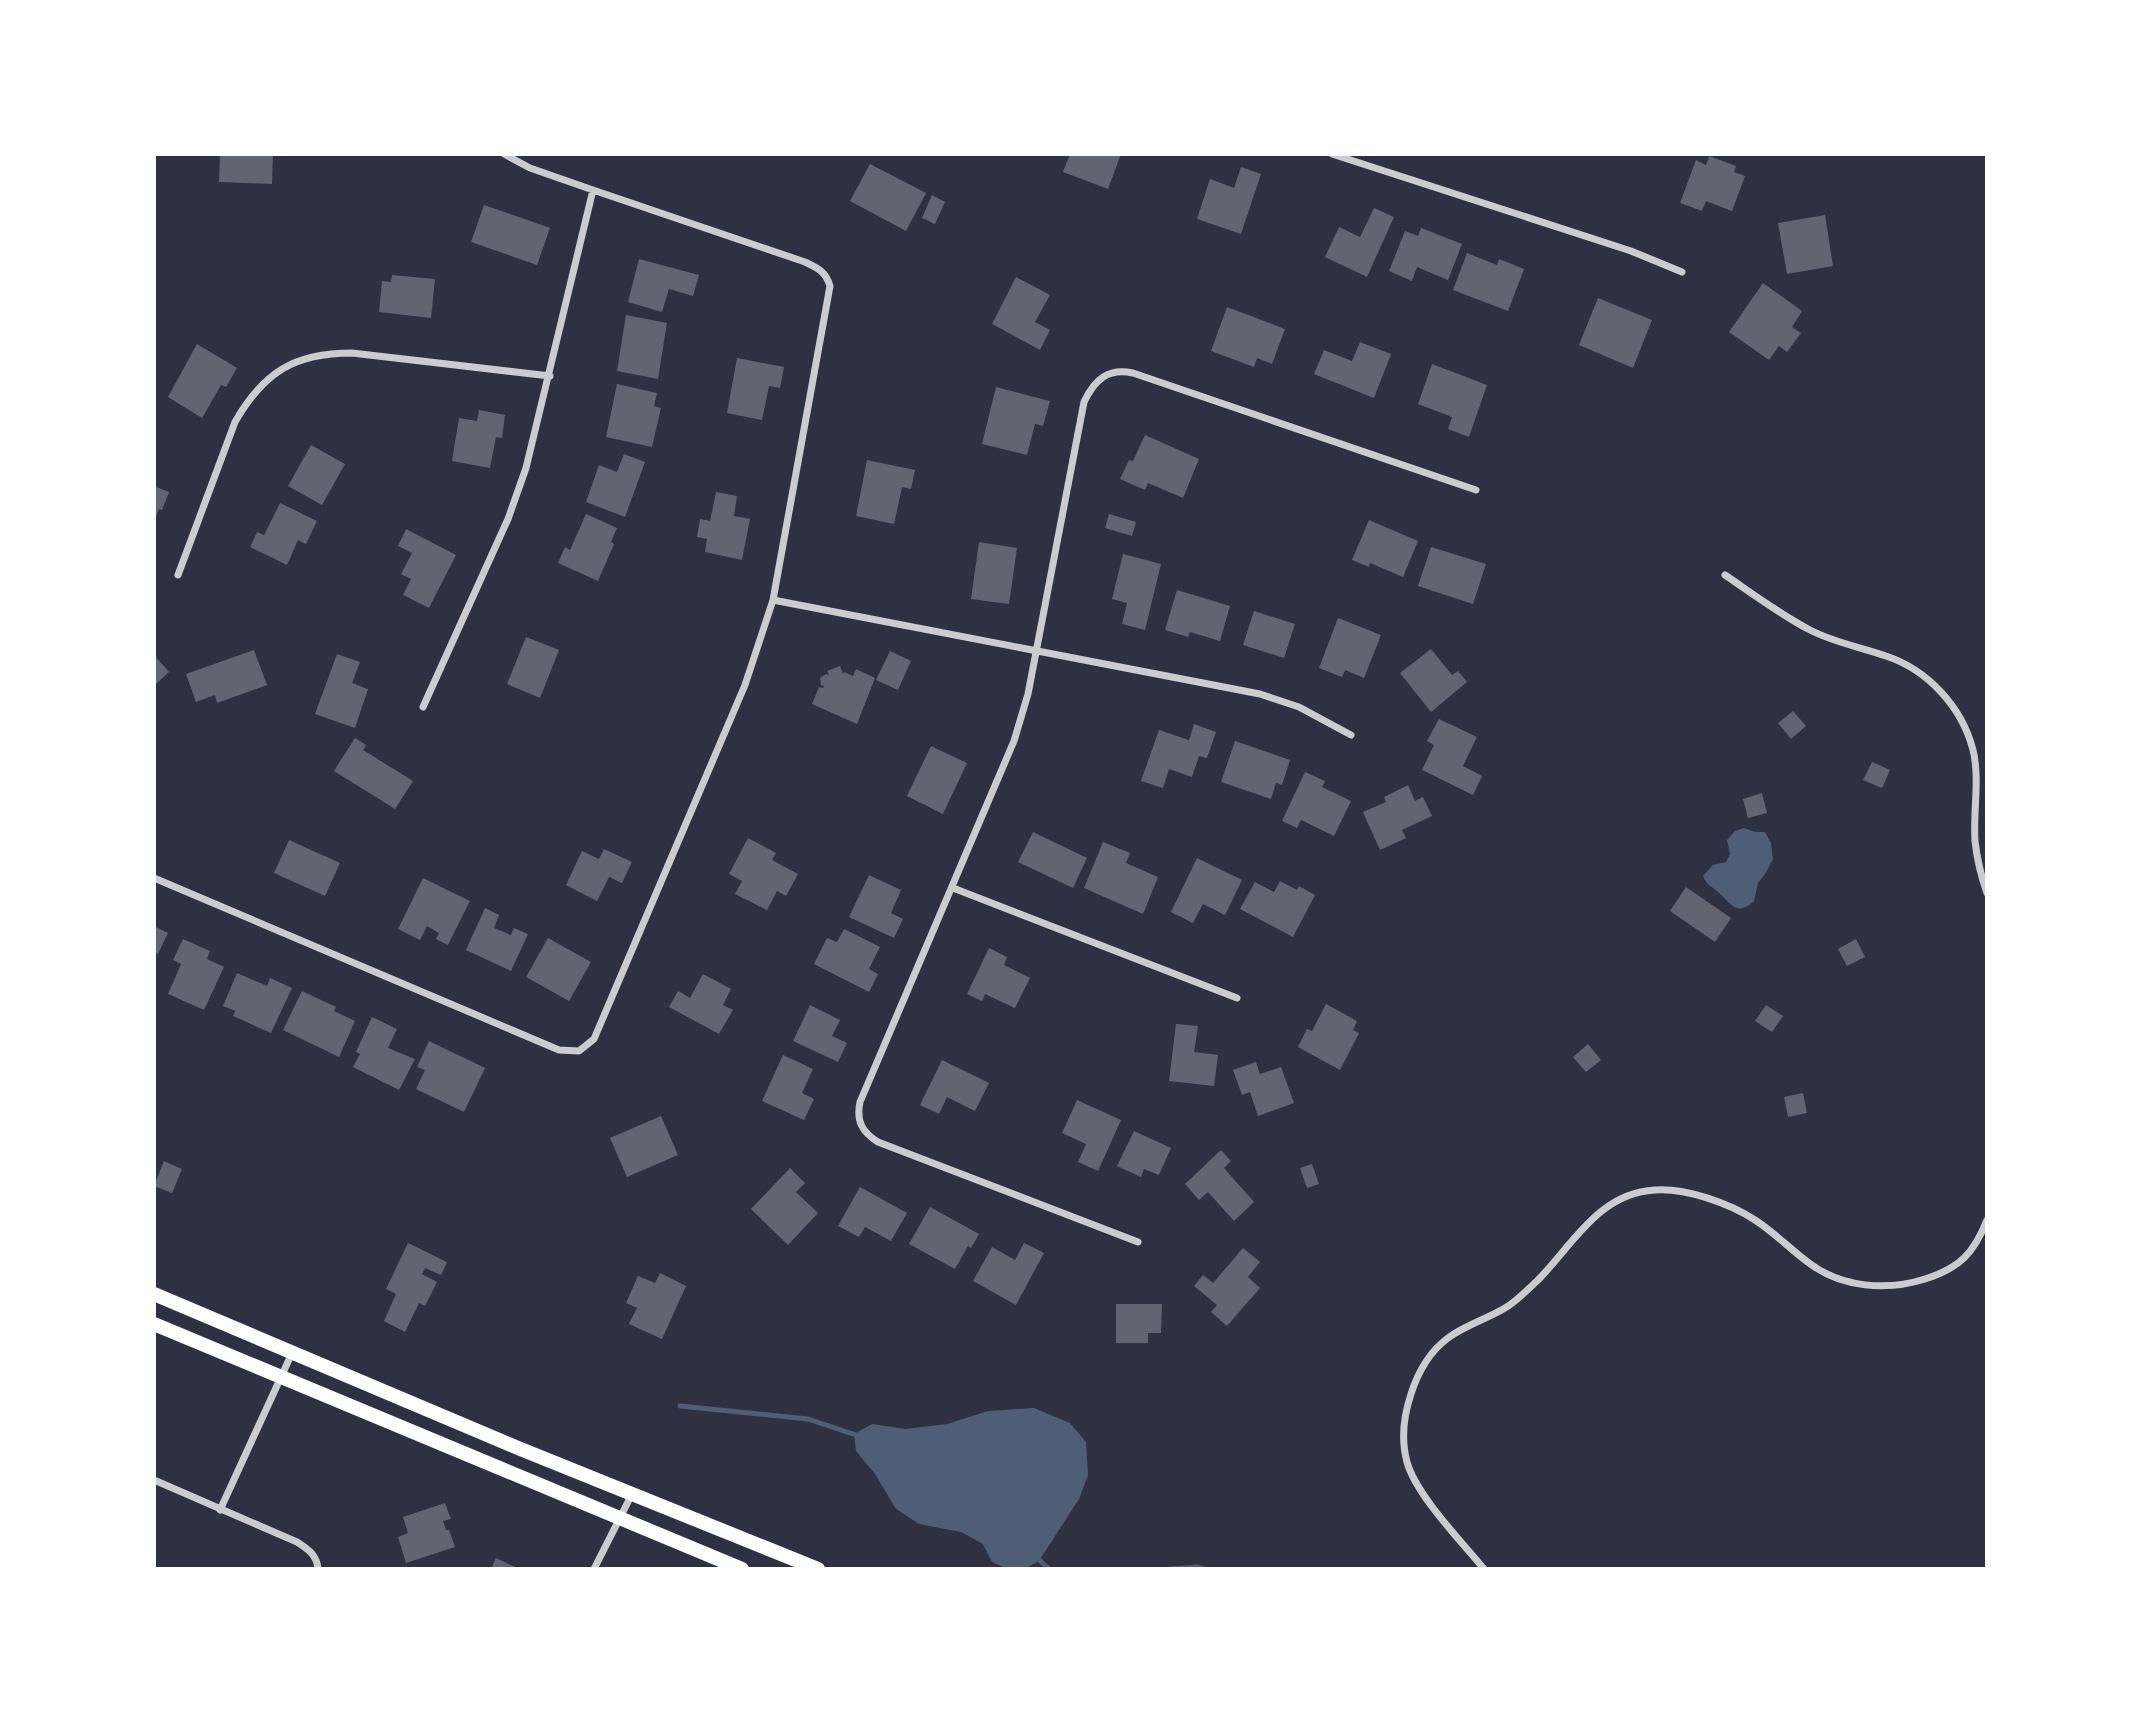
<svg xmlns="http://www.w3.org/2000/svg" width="2141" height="1723" font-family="'Roboto Serif',serif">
	<rect width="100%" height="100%" fill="#2d3142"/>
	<!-- water -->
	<path fill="#4f5d75" d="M1744,828L1755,832H1765L1771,843L1773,859L1765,874L1758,883L1754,901C1736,917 1732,904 1719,893C1712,886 1707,886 1703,876L1713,865L1726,862L1730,854L1727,840L1735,831Z
		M1034,1408L1070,1423L1086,1442L1088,1475L1079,1499L1039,1561L1024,1569H1007L992,1562L983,1544L961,1532L919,1524L896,1509L875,1474L856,1451L854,1434L872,1424L906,1429L947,1424L988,1411Z"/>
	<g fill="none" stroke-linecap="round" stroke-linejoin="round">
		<!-- stream -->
		<path stroke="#4f5d75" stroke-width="5" d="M680,1406L808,1419L859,1436
			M1036,1557L1049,1569
			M1169,1569L1197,1567L1204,1569"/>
	</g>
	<!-- building -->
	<path fill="#626471" d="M220,154H273L272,184L219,182Z
		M1070,154H1121L1108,189L1063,172Z
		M1709,156L1736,166L1734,172L1745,176L1732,211L1706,201L1702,211L1680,203L1696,160L1706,165Z
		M870,164L926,193L906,231L850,201Z
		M1241,167L1261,174L1241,234L1197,219L1210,179L1234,188Z
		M932,195L945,202L935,224L922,218Z
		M484,205L550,228L537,265L471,242Z
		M1374,208L1394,217L1367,277L1325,257L1339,227L1360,237Z
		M1825,215L1833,266L1787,274L1778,223Z
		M1421,228L1462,244L1448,280L1417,267L1412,281L1389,271L1405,231L1418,236Z
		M1467,253L1497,265L1499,259L1524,269L1508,311L1453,290Z
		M639,259L699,275L693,296L669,289L662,312L628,302Z
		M392,275L435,279L431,318L379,312L382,281L391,282Z
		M1016,277L1050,295L1035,322L1050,330L1040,350L992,324Z
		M1763,283L1802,311L1792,327L1801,333L1787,352L1779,346L1769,360L1729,332Z
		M1598,298L1652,320L1633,368L1579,345Z
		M1227,307L1285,329L1272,364L1257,358L1254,367L1211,351Z
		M626,315L667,323L658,379L617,371Z
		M1360,342L1391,354L1374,398L1314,374L1324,350L1352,361Z
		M197,344L237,368L226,387L221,385L202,418L168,397Z
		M737,358L784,367L780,388L769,386L762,420L727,413Z
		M1432,364L1487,385L1469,437L1448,429L1452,417L1418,404Z
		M617,384L657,393L654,406L661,408L652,447L606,437Z
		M996,387L1050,401L1043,426L1035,424L1027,455L982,444Z
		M479,410L505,415L502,438L496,437L490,468L452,461L459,418L477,421Z
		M1145,435L1199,459L1183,498L1148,483L1145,490L1120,479L1129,460L1133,461Z
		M311,445L345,464L322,505L288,486Z
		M624,454L645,462L625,517L586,502L599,465L617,472Z
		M867,460L915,470L911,489L902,487L894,524L856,516Z
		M154,486L169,492L162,510L159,509L154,521Z
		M716,492L737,496L734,516L750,519L742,560L705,552L707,539L697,537L700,519L710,521Z
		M280,503L317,521L306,544L298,540L287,565L250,547L257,532L264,535Z
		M586,514L617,528L611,542L614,544L598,581L558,563L565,547L570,550Z
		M1109,514L1136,522L1132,536L1105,528Z
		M1369,520L1418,541L1403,577L1370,563L1369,567L1352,560Z
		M406,529L456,555L429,608L403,595L411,579L401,574L412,553L398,546Z
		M979,542L1017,548L1009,604L971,599Z
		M1431,547L1486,564L1473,604L1418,586Z
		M1123,554L1161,564L1145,630L1122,624L1127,603L1112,599Z
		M1177,590L1230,606L1220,641L1190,632L1188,637L1165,630Z
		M1254,611L1295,624L1284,658L1243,645Z
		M1338,618L1381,635L1364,678L1345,670L1342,677L1319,668Z
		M526,637L559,650L540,698L507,684Z
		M1431,649L1452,675L1458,671L1467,682L1431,712L1400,673Z
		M254,650L267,685L217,703L215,695L196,702L186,674Z
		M890,651L911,661L898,690L876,680Z
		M337,654L360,662L352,683L368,689L355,728L315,714Z
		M154,655L169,672L154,686Z
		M840,666L843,674L844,672L853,676L856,669L875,678L857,724L812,704L819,687L823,688L824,686L821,685L820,678L826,674L829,675L827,671Z
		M1793,711L1806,726L1791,739L1778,723Z
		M1439,719L1477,737L1463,766L1482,776L1473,795L1422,770L1434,745L1427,741Z
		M1194,724L1216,732L1207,758L1199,756L1192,777L1169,769L1163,788L1141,781L1159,730L1189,740Z
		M355,738L366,745L363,750L413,781L395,809L334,771Z
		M1235,741L1290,760L1282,785L1276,783L1271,799L1221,782Z
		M931,746L967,763L943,814L907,796Z
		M1872,762L1890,770L1882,788L1863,780Z
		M1305,772L1325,781L1322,787L1351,801L1334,836L1301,820L1297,828L1282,821Z
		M1408,785L1415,801L1423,797L1432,816L1402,830L1406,838L1380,850L1363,812L1386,802L1384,797Z
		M1762,793L1767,813L1748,818L1743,799Z
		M1033,832L1087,858L1073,888L1018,862Z
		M748,838L776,853L772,860L798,874L786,896L777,891L767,910L735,894L742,881L729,874Z
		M289,840L340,863L325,896L274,873Z
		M1103,842L1130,853L1126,863L1158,877L1143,914L1084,888Z
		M604,849L632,862L622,883L609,877L597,901L566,885L582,851L599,859Z
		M1197,858L1242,880L1225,915L1203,904L1193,923L1171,912Z
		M869,875L901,890L891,913L903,919L894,938L849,917Z
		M423,878L470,901L448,945L436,939L439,933L427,926L420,940L398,929Z
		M1280,881L1297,890L1299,886L1315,895L1293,937L1240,909L1255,882L1274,892Z
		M1686,887L1731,918L1715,942L1670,911Z
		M485,908L499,915L494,928L511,935L514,928L528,934L511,971L466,950Z
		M154,926L168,933L158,954L154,952Z
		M844,929L880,947L869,969L878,974L869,992L814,964L827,938L837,942Z
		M548,938L591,962L569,1001L526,977Z
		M183,939L210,951L207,959L224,967L204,1010L168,994L181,964L173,960Z
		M1856,939L1865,957L1847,966L1838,949Z
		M989,948L1007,957L1004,965L1030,978L1015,1008L985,994L982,1001L967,994Z
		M237,973L267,986L270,978L292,988L271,1033L233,1016L235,1011L223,1006Z
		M703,974L731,989L723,1005L733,1010L719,1034L669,1007L678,991L690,998Z
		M302,991L336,1007L334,1011L355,1021L339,1057L283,1030Z
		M1326,1004L1357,1021L1353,1030L1359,1033L1340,1070L1298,1047L1307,1029L1312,1031Z
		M810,1005L840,1020L832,1036L847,1043L838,1062L793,1041Z
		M1766,1005L1783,1016L1772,1032L1755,1021Z
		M372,1017L397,1029L388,1048L415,1059L399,1090L353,1067L360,1054L356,1052Z
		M1176,1024L1198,1026L1194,1052L1218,1055L1214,1086L1169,1081Z
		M429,1041L485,1068L464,1112L416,1089L425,1070L417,1067Z
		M1588,1044L1601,1060L1586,1072L1573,1057Z
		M783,1055L813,1069L802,1093L814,1099L804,1120L762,1101Z
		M942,1060L989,1083L975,1111L947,1097L939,1114L920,1105Z
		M1256,1062L1260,1074L1281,1067L1294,1103L1258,1116L1250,1092L1242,1095L1233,1070Z
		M1803,1093L1807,1113L1788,1117L1784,1097Z
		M1077,1100L1121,1120L1098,1171L1078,1162L1086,1144L1062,1133Z
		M661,1116L678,1155L627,1177L610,1138Z
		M1134,1131L1171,1148L1159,1175L1144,1169L1141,1177L1117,1166Z
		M1221,1150L1231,1161L1224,1168L1254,1202L1234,1221L1208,1192L1199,1200L1185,1184Z
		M164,1161L182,1169L172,1193L154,1186Z
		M1312,1164L1319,1184L1307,1188L1300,1168Z
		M790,1168L805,1183L796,1192L818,1213L788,1245L751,1209Z
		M860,1187L907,1213L891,1241L865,1227L859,1237L838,1226Z
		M930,1207L979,1234L971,1248L968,1246L955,1269L909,1244Z
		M408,1243L447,1262L441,1275L425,1268L422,1274L437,1282L425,1306L419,1303L405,1332L384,1321L396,1294L386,1289Z
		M1024,1243L1044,1253L1016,1305L973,1281L992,1247L1015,1260Z
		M1243,1248L1260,1262L1248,1277L1260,1288L1227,1326L1211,1312L1217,1305L1194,1286L1203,1275L1213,1283Z
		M660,1273L686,1286L662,1339L629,1324L637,1308L626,1303L638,1276L655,1283Z
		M1116,1304H1162L1161,1333H1148V1343H1116Z
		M445,1503L451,1519L443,1521L446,1530H449L455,1547L406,1563L398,1537L408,1533L403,1517Z
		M496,1558L519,1569H491Z"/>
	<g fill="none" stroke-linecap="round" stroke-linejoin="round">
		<!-- minor -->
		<path stroke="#caccd0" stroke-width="7" d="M1332,154L1631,251L1682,272
			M178,575L235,422C264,372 294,353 352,353L550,376
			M1725,575C1753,594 1781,615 1810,630C1835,643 1861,647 1886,656C1928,670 1962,707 1973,750C1980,779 1973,811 1975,841C1977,859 1981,876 1987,893
			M773,600L1260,694L1299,707L1351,735
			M423,707L508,519L526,468L593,190
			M154,878L559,1050L579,1051L594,1039L745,685L773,600L830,286C826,272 818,268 805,262L593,190L530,168L504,154
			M953,888L1237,998
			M1138,1242L878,1142C862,1132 856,1121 860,1102L1014,741L1028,694L1084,402C1095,379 1108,368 1133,373L1476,490
			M154,1480L297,1542C308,1549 317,1555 318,1569
			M220,1510L292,1353
			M594,1569L632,1494
			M1484,1569C1462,1542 1416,1495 1407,1462C1401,1440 1404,1415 1411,1394C1418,1372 1429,1352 1448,1338C1465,1325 1487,1319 1505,1308C1516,1302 1527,1290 1537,1281C1572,1246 1598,1193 1655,1190C1686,1188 1729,1203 1755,1220C1774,1232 1791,1250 1809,1263C1842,1288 1887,1291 1925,1279C1960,1268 1974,1253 1987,1220"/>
		<!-- secondary -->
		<path stroke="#fff" stroke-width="14" d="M154,1294L518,1448L818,1569
			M154,1324L742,1569"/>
	</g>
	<!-- border -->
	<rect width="2141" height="1723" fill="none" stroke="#ffffff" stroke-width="312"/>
</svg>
